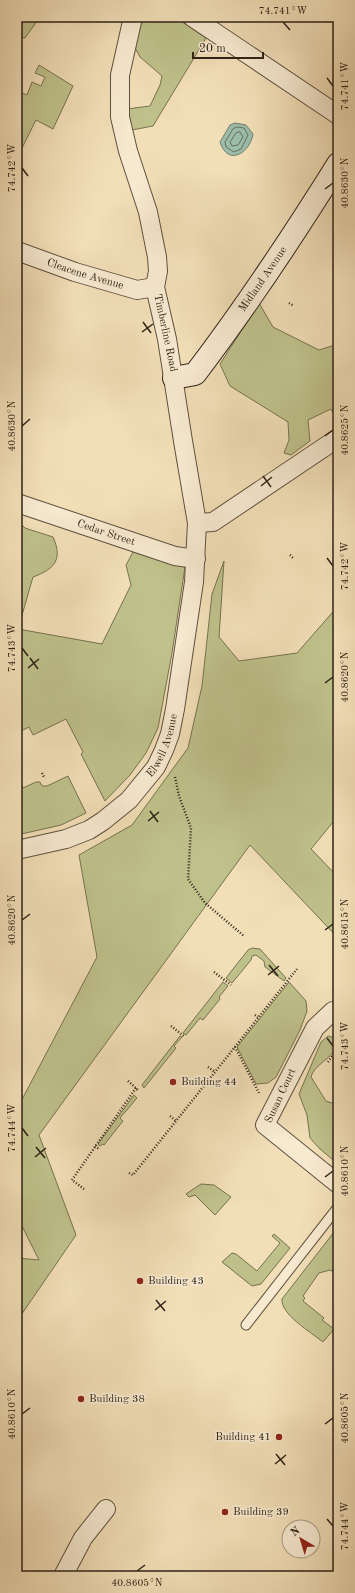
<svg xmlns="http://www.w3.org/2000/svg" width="355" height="1593" font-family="'Old Standard TT',serif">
	<rect width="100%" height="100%" fill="#f2dfb8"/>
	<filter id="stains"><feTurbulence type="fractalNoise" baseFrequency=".005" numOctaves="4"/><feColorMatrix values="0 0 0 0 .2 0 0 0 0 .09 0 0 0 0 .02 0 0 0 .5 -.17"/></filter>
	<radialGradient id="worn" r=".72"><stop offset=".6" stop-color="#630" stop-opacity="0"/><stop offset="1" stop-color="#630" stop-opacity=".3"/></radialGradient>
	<!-- green -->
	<path fill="#bfc18b" stroke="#767250" d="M17,17H40L25,38L20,37L18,40Z
		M144,17H175L206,38L153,126L132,130L127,109L150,106L160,85L162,76L140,57L133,44Z
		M39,65L73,86L53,129L36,120L17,158V91L27,95L32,82L41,86L45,77L35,73Z
		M259,303L273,327L319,350L338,344V423L331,409L308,420L310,441L291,455L284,453L289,440L288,422L230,386L220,364Z
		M17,520L25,528L53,537C63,559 55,569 33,577L18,629L102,644L131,585L126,565L133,552L185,567L172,653L158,728L146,753L130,775L105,801L81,754L83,752L66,719L33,735L29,727L17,733Z
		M224,561L219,637L239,661L297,653L338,606V816L311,849L338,877V938L250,845L39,1135L76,1235L17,1321V1258L39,1260L17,1216V1109L97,957L79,855L132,825L188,748L202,686L212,594Z
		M17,774L23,788L36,782H40L42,786H47L68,776L86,813L61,825L17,835Z
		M252,948L260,949L286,978L284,981L265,967L264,961L256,955L252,956L251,960L232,983L226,978L248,950Z
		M223,982L228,986L219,997L220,999L203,1020L200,1018L186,1035L183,1033Z
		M289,982L306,1001L307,1011L300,1030L276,1077L268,1083L256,1084L237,1047Z
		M180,1036L182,1037L174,1046L176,1048L144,1088L142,1085Z
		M328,1036L338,1039C338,1058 315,1062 311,1077L326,1101L338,1105V1164L320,1149L310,1138L307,1115L299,1094L321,1042Z
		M134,1095L137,1098L120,1118L123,1121L104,1145L103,1144L100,1146L98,1144Z
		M201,1184L214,1185L231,1197L215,1215L195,1195L189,1197L186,1194Z
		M338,1227V1274L330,1270L319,1273L303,1296L305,1298L303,1301L324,1318L322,1320L334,1329L323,1342C312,1333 280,1314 282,1299Z
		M274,1234L290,1248L261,1284L252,1286L222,1262L232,1253L236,1254L257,1271L280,1243L272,1236Z"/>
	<!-- water -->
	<path fill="#9cbdaa" stroke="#707f6f" d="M235,123L246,125L253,134C250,153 228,167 220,142L230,125Z"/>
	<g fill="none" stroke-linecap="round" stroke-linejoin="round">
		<!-- shore -->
		<path stroke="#657060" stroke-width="1" d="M237,127L244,128L248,135L241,149L234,152L226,147L225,142L233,129Z
			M240,132L243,137L238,145L232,146L230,142L236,133Z"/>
		<!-- lane casing -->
		<g stroke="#5f513e" stroke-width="11">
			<path id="lane" d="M246,1325L338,1207"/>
		</g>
		<!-- street casing -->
		<g stroke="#5f513e" stroke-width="20">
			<g id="street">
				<path d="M192,17L338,115"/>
				<path id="s1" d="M17,251L75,272L137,290L155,287"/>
				<path id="s2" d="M17,503L175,556L196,559"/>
				<path d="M197,523L213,522L338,438"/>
				<path id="s3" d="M17,850L66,839L89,830L103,821L129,800L156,767L164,750L170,734L175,709L194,582L197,523L183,441L167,339L155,287L158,271L157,257L148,212L128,151L120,117V75L133,17"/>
				<path d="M333,1011L315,1028L265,1125L338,1184"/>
				<path d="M63,1576L83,1538L106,1509"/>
			</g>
		</g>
		<!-- secondary casing -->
		<g stroke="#2e2216" stroke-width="24">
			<g id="secondary">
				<path id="s4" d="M174,378L195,374C246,307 293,236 338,164"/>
			</g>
		</g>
		<!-- path -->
		<path stroke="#2e2216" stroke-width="2.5" stroke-dasharray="1 2" stroke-linecap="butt" d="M289,303L294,306
			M290,555L294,559
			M42,773L44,777
			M175,777L179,796L191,828L188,879L205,903L244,936
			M21,911V916
			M214,972L231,985
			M255,1015L258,1017
			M171,1026L185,1037
			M235,1047L259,1093
			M328,1062L338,1048
			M208,1067L215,1072
			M128,1081L139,1091
			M170,1116L176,1121
			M95,1146L99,1149
			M129,1173L133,1175L297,969
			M84,1189L72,1180L136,1088"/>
		<!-- lane -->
		<use href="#lane" stroke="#f7ead1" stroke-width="9"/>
		<!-- street -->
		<use href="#street" stroke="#f7ead1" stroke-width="18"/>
		<!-- secondary -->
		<use href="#secondary" stroke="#f7ead1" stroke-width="22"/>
	</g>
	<!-- ticks -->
	<path fill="none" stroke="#2e2216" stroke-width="1.5" d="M283,22L290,30M327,78L333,86M22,168L28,176M325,189L333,183M143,322L151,333M142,332L153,324M22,426L30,419M325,436L333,430M263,476L271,487M261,486L272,477M327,558L333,566M22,648L28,656M30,658L38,669M28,668L39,659M325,683L333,677M150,811L158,822M148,821L159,812M22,920L30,914M325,930L333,924M269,965L278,976M268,975L279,966M327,1038L333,1046M22,1128L28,1136M36,1147L45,1158M35,1157L46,1148M325,1177L333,1171M156,1300L165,1311M155,1310L166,1301M22,1414L30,1408M325,1424L333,1418M276,1454L285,1465M275,1464L286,1455M327,1519L333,1526M137,1571L145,1565"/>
	<!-- markers -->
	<g fill="#8f2418" stroke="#f7ead1" stroke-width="1.5">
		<circle cx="173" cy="1082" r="4"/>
		<circle cx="140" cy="1281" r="4"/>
		<circle cx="81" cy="1399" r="4"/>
		<circle cx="279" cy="1437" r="4"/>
		<circle cx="225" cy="1512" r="4"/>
	</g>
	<g text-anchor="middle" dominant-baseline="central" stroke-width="3.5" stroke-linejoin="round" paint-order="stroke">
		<!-- street labels -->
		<g font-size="11" fill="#2e2216" stroke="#f7ead1">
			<text stroke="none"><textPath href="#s1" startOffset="72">Cleacene Avenue</textPath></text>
			<text stroke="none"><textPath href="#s4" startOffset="138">Midland Avenue</textPath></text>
			<text transform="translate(165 333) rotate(78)">Timberline Road</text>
			<text stroke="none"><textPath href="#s2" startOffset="94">Cedar Street</textPath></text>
			<text stroke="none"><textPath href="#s3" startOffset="190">Elwell Avenue</textPath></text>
			<text transform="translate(281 1096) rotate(-65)">Susan Court</text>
		</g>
		<!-- poi labels -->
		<g font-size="11" fill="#2e2216" stroke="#f7ead1" text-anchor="start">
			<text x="181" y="1082">Building 44</text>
			<text x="148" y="1281">Building 43</text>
			<text x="89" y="1399">Building 38</text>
			<text x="271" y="1437" text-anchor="end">Building 41</text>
			<text x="233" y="1512">Building 39</text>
		</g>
	</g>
	<!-- margin -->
	<rect width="355" height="1593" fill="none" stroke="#f2dfb8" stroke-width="44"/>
	<!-- north arrow -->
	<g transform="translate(301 1539) rotate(322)"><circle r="19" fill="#f7ead1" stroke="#a79a86"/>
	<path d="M0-3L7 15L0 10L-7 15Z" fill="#8f2418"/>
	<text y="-6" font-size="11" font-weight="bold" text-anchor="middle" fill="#2e2216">N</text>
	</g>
	<!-- scale -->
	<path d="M193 52v6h70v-6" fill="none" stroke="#2e2216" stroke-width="2"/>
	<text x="199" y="52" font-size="12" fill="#2e2216" stroke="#f7ead1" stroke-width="3" paint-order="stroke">20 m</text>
	<rect x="22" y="22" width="311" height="1549" fill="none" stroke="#2e2216" stroke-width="1.5"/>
	<g font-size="10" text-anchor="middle" fill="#2e2216">
		<text x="283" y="14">74.741°W</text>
		<text transform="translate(344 86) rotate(-90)" y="4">74.741°W</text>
		<text transform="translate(11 168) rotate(-90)" y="4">74.742°W</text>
		<text transform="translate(344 183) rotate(-90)" y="4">40.8630°N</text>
		<text transform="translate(11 426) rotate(-90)" y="4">40.8630°N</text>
		<text transform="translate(344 430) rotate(-90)" y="4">40.8625°N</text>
		<text transform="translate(344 566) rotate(-90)" y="4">74.742°W</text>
		<text transform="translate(11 648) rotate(-90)" y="4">74.743°W</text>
		<text transform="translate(344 677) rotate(-90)" y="4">40.8620°N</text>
		<text transform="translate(11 920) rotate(-90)" y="4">40.8620°N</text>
		<text transform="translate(344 924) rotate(-90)" y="4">40.8615°N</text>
		<text transform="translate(344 1046) rotate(-90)" y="4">74.743°W</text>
		<text transform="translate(11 1128) rotate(-90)" y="4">74.744°W</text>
		<text transform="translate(344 1171) rotate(-90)" y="4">40.8610°N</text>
		<text transform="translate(11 1414) rotate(-90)" y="4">40.8610°N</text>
		<text transform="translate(344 1418) rotate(-90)" y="4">40.8605°N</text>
		<text transform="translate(344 1526) rotate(-90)" y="4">74.744°W</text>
		<text x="137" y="1586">40.8605°N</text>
	</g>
	<rect width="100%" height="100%" filter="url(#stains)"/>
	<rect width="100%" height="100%" fill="url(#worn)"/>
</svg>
